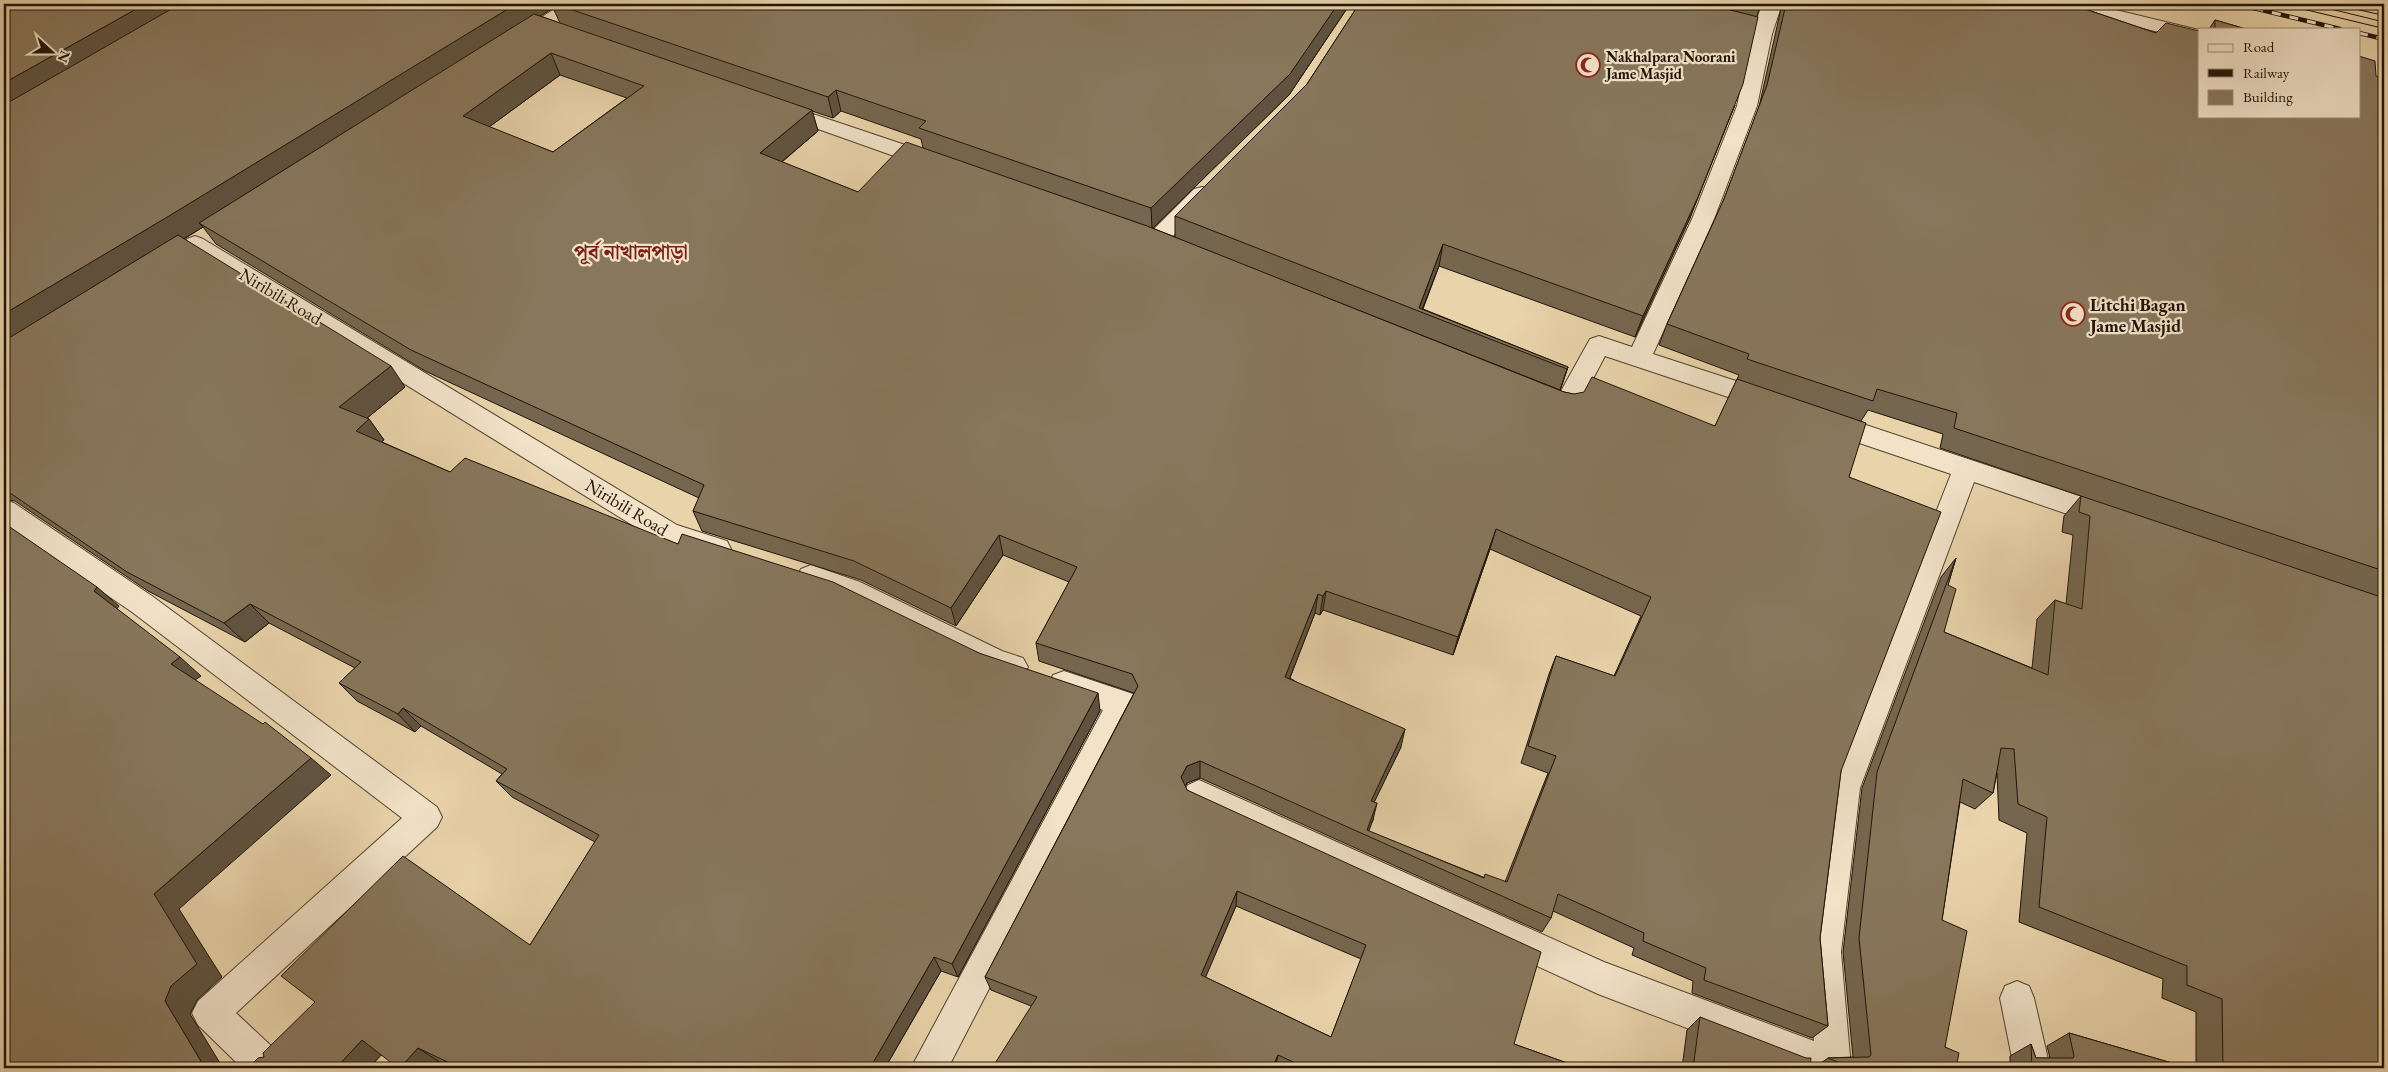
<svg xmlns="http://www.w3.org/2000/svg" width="2388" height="1072" font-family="'EB Garamond','Noto Serif Bengali',serif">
	<rect width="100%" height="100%" fill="#e9d3aa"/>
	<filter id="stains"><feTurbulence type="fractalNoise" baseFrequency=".004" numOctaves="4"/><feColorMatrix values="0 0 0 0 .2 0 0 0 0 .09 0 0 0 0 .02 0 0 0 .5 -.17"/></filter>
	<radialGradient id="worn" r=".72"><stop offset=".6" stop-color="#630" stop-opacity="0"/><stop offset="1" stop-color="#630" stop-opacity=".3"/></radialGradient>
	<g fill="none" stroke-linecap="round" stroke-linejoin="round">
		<!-- minor casing -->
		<g stroke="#514430" stroke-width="2">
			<path id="minor" d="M562,4H585L582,8L527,44L520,46L513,44L510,40L513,36Z
				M1762,4H1782L1772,34L1757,106L1714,219L1653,354L1776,394L1780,401L1776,408L1767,410L1605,356L1576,411C1562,415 1539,407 1531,394L1535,387L1544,385L1561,391L1590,339L1599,336L1632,347L1692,219L1737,106L1752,34Z
				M2059,4H2091L2199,30V42L2062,8Z
				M780,103L941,157L944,162L941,167L933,169L925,167L773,113L770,109L773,105Z
				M1202,187L1210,189L1213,194L1210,199L1164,245L1156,248L1148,245L1145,240L1148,235L1194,189Z
				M195,236L203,239L677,525L727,541L731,549L727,557L717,560L658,541L187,249L184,244L187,239Z
				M1827,412L2118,509L2122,517L2118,525L2108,528L1974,482L1860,788L1841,952L1851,1068H1791L1598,994L1188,805L1183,795L1188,785L1199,780L1604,962L1814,1041L1807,952L1828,788L1951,474L1818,429L1814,422L1818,415Z
				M4,500L14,503L152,596L437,807L442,817L437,827L236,1013L281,1055L286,1068H242L198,1025L192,1013L198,1001L402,818L132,612L4,525Z
				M811,565L860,582L1002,651L1023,658L1028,667L1023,676L1013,680L984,670L840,598L801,585L797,577L801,569Z
				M1064,671L1133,694L1137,703L948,1068H911L1103,710L1053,693L1049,684L1053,675Z
				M2017,981L2029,986L2034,998L2050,1068H2014L2000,998L2005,986Z"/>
		</g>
		<!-- motorway casing -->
		<g stroke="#1e1408" stroke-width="2">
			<path id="motorway" d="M2298,4H2331L2384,16V28L2301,8Z"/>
		</g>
		<!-- minor -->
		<use href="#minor" fill="#f1e2c8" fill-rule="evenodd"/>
		<!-- motorway -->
		<use href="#motorway" fill="#e9d3aa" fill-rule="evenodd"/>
		<!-- tram -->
		<path stroke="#1e1408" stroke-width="1" d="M2310,4L2384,22"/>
		<!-- rail casing -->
		<g stroke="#1e1408" stroke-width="4.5">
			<path id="rail" d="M2237,4L2340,29
				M2359,33L2384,39"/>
		</g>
		<!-- rail -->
		<use href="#rail" stroke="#f1e2c8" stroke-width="3" stroke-dasharray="9" stroke-linecap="butt"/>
	</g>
	<!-- wall -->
	<path fill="#75664f" stroke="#1e1408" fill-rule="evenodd" d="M4,4H1350L1289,95L1152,228L1175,237V216L1307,84L1359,4H1761L1690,218L1635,337L1439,266L1423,309L1568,367L1560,390L1269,275L1564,392L1715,426L1739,375L1659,345L1667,324L1722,204L1759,107L1782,4H2076V6L2156,33L2384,78V1068H2196V1012L2162,998L2163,979L2019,922L2027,833L1999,820L1997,773L1993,793L1975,809L1960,802L1942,920L1945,1047L1956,1068H1814L1828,1058L1853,1057L1843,952L1862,788L1941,577L1956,558L1948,585L1944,632L2032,668L2037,619L2055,600L2066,604L2073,535L2062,532L2064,516L2081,496L1940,448L1943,434L1868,410L1861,421L1849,477L1841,771L1820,938L1828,1026L1812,1038L1692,993L1693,981L1632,955L1634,948L1553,911L1551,918L1542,932L1200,778L1187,783L1185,787L1187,790L1514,1044L1581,1068H1278L1031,1006L991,990L985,977L1134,693L1039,661L1036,643L1069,582L1003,555L956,626L861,580L702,531L693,511L699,498L425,371L216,244L203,227L184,239L405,387L367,418L369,419L384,440L382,442L450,472L678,544L979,653L1100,711L958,977L941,971L885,1068H454L438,1061L381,1055L369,1068H248L264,1057L530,945L595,842L512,797L496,781L502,774L421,726L415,732L357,701L339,683L355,668L269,623L245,642L148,591L15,501L4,499ZM553,8L560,23L540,16ZM560,75L627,98L553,152L489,127ZM812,111L833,118L841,111L921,139L923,148L858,192L782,162L818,131ZM1490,549L1641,616L1614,676L1556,656L1549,674L1521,763L1548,773L1505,882L1483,877L1368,831L1373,820L1374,802L1401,747L1290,678L1315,613L1320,615L1323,610L1453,655ZM1236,906L1361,959L1331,1037L1205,977Z
		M2215,20L2246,29H2209Z
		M1700,1017L1810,1068H1682L1687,1030Z
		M2069,1033L2189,1068H2010V1056L2031,1044L2036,1058H2050L2047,1046Z"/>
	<!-- shaded-wall -->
	<path fill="#5f5340" stroke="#1e1408" d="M145,4H196L4,114V83Z
		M516,4H552L553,8L204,226L199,223L203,227L4,348V314Z
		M1338,4H1350L1289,95L1152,229L1151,208Z
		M551,53L560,75L474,138L463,116Z
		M836,90L841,111L833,118L828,97Z
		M1735,105L1690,218L1635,337L1643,316Z
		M812,110L818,131L767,174L760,153Z
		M1443,244L1439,266L1421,312L1419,308Z
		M391,366L405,387L355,428L339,407Z
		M1568,367L1561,388L1560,390L1567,369Z
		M369,419L384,440L371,452L356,431Z
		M1496,529L1490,549L1453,655L1458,637Z
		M999,535L1003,555L956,626L951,608Z
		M97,587L119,606L116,610L94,591Z
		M1326,591L1323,610L1320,615L1323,596Z
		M1318,594L1315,613L1283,695L1285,677Z
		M250,604L269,623L245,642L224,623Z
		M180,657L201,676L192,682L171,664Z
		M1098,693L1100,711L958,977L952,964Z
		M403,708L421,726L415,732L398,714Z
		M1405,729L1401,747L1367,817L1371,801Z
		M311,758L331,775L179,909L222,977L197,1000L190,1014L223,1068H205L165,1001L154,894Z
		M1200,761V778L1187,783L1181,794V777L1187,766Z
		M1377,803L1373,820L1367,836V830Z
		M1237,891L1236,906L1201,988V975Z
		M934,957L941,971L885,1068H870Z
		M362,1040L384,1052L369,1068H336Z
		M418,1048L438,1061L431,1068H400Z
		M1278,1055L1275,1068H1272Z"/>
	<!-- building -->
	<path fill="#88775c" stroke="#1e1408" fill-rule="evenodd" d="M4,4H145L4,83Z
		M180,4H516L169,216L4,314V105Z
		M555,4H1338L1290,74L1151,208L919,128L926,121L836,90L828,97Z
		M1359,4H1707L1758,17L1743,84L1698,197L1643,316L1443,244L1419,308L1568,367L1567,369L1175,216L1307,84Z
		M1786,4H2076V6L2156,33L2166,23L2199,31V116H2359V56L2375,61L2376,76L2384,78V571L1954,428L1957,413L1877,389L1873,401L1747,359L1749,354L1667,324L1724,199L1767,85Z
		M534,14L812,110L760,153L858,192L906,142L1147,226L1564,392L1574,394L1584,392L1592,377L1715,426L1737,379L1866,423L1849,477L1941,512L1841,771L1820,938L1828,1026L1704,980L1706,968L1643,941L1644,933L1558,894L1551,918L1200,761L1187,766L1181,777L1187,790L1541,952L1514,1044L1581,1068H1306L1278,1055L1272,1068H992L1037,997L985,977L1138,686L1132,674L1036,643L1077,567L999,535L951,608L854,561L693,511L704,485L411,350L199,223ZM551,53L644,86L553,152L463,116ZM1496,529L1651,597L1615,676L1556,656L1528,746L1556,756L1507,882L1485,874L1484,878L1367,830L1377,803L1371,801L1405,729L1285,677L1318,594L1323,596L1326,591L1458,637ZM1237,891L1366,945L1331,1037L1201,975Z
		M2215,20L2246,29H2215Z
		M178,235L391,366L339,407L369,419L356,431L450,472L465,458L678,544L682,534L833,582L979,653L1098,693L952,964L934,957L870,1068H460L418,1048L400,1068H398L362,1040L336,1068H248L258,1058L264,1057L263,1053L315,1002L281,976L403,856L530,945L599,835L496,781L507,769L403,708L398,714L339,683L361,662L250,604L224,623L127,572L4,489V341Z
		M2081,496L2384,598V1068H2223L2222,999L2187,985V966L2039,907L2047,817L2018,804L2014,749L2001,748L1993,793L1963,779L1942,920L1967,931L1945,1047L1959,1053L1956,1068H1853L1828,1058L1869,1057L1871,1055L1859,938L1877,772L1956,558L1948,585L1956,589L1944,632L2048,675L2055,600L2082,609L2090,516L2079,512Z
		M4,523L97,587L94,591L180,657L171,664L263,724L265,722L311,758L154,894L197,964L171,986L165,1001L205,1068H4Z
		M1700,1017L1806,1058H1811L1810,1068H1693Z
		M2069,1033L2189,1068H2032L2031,1044L2036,1058H2073L2074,1056Z"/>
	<!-- icons -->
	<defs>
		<g id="mosque-ring" transform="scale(1.25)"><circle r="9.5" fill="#f1e2c8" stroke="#8f2418" stroke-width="1.5"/><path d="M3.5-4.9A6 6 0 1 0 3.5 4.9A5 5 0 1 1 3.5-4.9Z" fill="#8f2418"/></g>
	</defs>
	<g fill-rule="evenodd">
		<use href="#mosque-ring" x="1588" y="65"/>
		<use href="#mosque-ring" x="2073" y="314"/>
	</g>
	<g text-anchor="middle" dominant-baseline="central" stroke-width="4.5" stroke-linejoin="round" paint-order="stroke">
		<!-- far-poi labels -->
		<g font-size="15" font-weight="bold" fill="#1e1408" stroke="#f1e2c8" text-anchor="start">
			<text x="1606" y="56">Nakhalpara Noorani<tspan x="1606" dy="17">Jame Masjid</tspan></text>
		</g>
		<!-- street labels -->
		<g font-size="18" fill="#1e1408" stroke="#f1e2c8">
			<text transform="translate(281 296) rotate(31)">Niribili Road</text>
			<text transform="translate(627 507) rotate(31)">Niribili Road</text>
		</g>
		<!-- poi labels -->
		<g font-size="18" font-weight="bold" fill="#1e1408" stroke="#f1e2c8" text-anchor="start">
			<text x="2090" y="304">Litchi Bagan<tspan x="2090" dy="21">Jame Masjid</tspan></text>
		</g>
		<!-- quarter labels -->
		<g font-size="20" font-weight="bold" fill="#7a1f14" stroke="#f1e2c8">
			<text x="631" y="252">পূর্ব নাখালপাড়া</text>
		</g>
	</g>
	<!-- margin -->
	<rect width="2388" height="1072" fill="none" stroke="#e9d3aa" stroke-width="20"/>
	<rect x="5" y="5" width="2378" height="1062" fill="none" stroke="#1e1408" stroke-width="2.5"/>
	<rect x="10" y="10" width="2368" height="1052" fill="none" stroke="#1e1408"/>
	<!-- legend -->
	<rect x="2198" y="28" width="162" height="90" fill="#f1e2c8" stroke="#9d907b"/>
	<rect x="2208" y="44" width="25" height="8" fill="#f1e2c8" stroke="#9d907b"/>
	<text x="2243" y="52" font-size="15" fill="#1e1408">Road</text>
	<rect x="2208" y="69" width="25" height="8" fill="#1e1408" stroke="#9d907b"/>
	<text x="2243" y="78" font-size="15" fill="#1e1408">Railway</text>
	<rect x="2208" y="90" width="25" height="15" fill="#88775c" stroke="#9d907b"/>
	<text x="2243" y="102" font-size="15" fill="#1e1408">Building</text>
	<!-- north arrow -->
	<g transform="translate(52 52) rotate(111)" stroke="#f1e2c8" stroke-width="4" paint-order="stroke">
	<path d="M0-4L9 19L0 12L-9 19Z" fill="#1e1408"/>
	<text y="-8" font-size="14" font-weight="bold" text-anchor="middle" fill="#1e1408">N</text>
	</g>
	<rect width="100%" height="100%" filter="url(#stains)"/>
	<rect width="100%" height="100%" fill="url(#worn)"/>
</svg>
